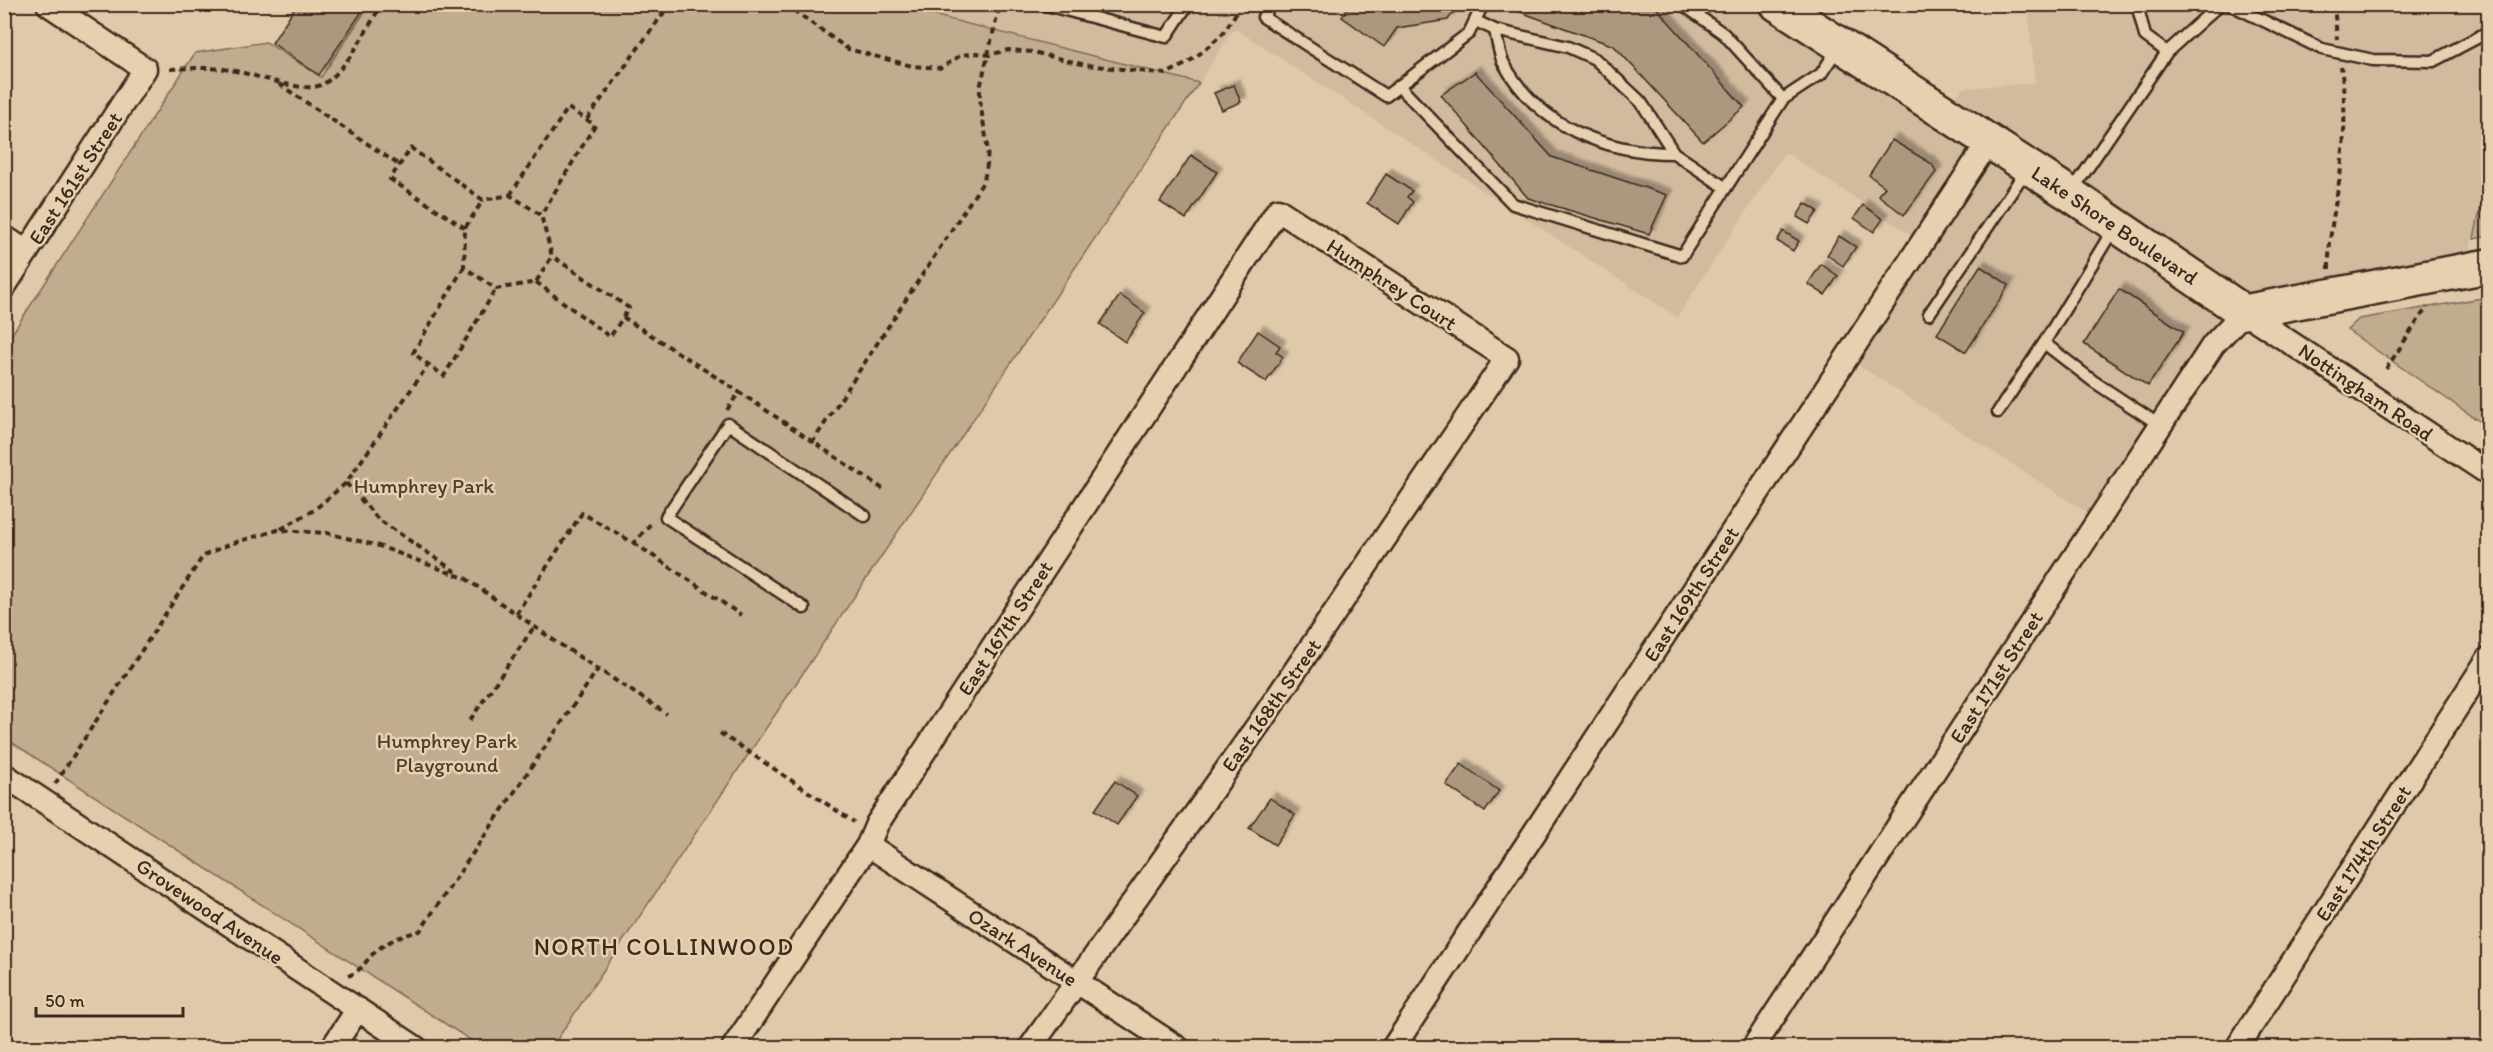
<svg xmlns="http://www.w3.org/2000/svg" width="2493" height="1052" font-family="Itim,sans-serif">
	<defs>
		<filter id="shadow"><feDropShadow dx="5.5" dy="-5.5" stdDeviation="1.5" flood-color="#0004"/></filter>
	</defs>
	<rect width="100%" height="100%" fill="#e0c9aa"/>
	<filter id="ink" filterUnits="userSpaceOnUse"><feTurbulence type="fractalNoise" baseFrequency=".0167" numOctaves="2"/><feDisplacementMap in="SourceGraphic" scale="12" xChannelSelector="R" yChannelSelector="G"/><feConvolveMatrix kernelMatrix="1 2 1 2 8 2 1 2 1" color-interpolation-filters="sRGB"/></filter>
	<g filter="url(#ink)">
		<!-- built -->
		<path fill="#d1ba9d" d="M900,5H1777L1946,113L1963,88L2035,83L2028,5H2488V163L2466,270L2244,312L2099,520L1846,357L1922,242L1785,152L1677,317L1234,28L1199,83Z"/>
		<!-- green -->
		<path fill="#c2ac90" stroke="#7e6b57" stroke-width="1.5" d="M369,5H894L1199,83L552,1047H481L5,738L4,346L195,53L266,42L321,77Z
			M2488,172V236L2474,239V238Z
			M2488,297V427L2347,330L2359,319Z"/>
		<!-- building -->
		<path fill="#ad987f" stroke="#3b2a1e" stroke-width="1.5" filter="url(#shadow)" d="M297,4H367L319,75L272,43Z
			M1350,4H1459L1448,20L1397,28L1384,47L1342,17Z
			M1514,4H1653L1744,107L1703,142L1614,46L1512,9Z
			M1475,72L1552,157L1667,195L1649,234L1528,198L1441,95Z
			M1234,85L1241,102L1222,110L1214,93Z
			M1892,140L1932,164L1936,172L1904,215L1878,195L1885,187L1869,175Z
			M1191,155L1217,172L1186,219L1160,202Z
			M1386,174L1412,191L1407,197L1413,202L1399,224L1367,203Z
			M1805,203L1818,211L1809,224L1797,217Z
			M1863,205L1883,219L1874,232L1854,218Z
			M1783,231L1799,241L1793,251L1777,241Z
			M1839,236L1856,247L1843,266L1827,255Z
			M1821,264L1838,276L1825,295L1808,284Z
			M1980,266L2009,285L1966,352L1937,334Z
			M2119,289L2184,332L2148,386L2084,344Z
			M1120,295L1145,313L1125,342L1100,324Z
			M1258,331L1280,346L1276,352L1283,357L1266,382L1237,363Z
			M1461,764L1499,791L1485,812L1446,785Z
			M1115,781L1137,796L1117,825L1095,810Z
			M1270,798L1295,815L1275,845L1249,828Z"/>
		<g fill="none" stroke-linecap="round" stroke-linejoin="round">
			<!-- service casing -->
			<g stroke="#3b2a1e" stroke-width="15">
				<path id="service" d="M1043,4L1166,37L1188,4
					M1271,4L1263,17L1386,96L1469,33L1483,4
					M1682,4L1724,34L1783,99
					M2137,4L2145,36L2167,52
					M2229,4L2322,49L2373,60L2433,61L2488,32
					M1476,21L1495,30L1568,47L1595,59L1641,102L1674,153L1726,188
					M1495,30C1497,40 1499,53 1503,62C1537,126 1605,153 1674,153
					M1399,86L1513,204L1682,256L1783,99L1821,74L1839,47
					M2072,191L2167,52L2220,4
					M2114,228L2044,343L2093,381L2161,426
					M1929,314L2027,169
					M1998,412L2044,343
					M804,608L666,517L728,424L865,516"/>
			</g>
			<!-- minor casing -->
			<g stroke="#3b2a1e" stroke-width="27">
				<path id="minor" d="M4,237L27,252
					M4,287L145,69L48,4
					M4,775L416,1048
					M868,845L1178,1048
					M332,1048L358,1009
					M733,1048L868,845L877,824L1278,210L1507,358L1261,721L1030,1048
					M1393,1048L1989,141
					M1753,1048L2213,345L2244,312L2488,473
					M2237,1048L2488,659"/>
			</g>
			<!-- primary casing -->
			<g stroke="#3b2a1e" stroke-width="38">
				<path id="primary" d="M1777,4L2070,194L2244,312L2488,266"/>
			</g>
			<!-- path -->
			<path stroke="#3b2a1e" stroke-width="4" stroke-dasharray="6 4.5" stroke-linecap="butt" d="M785,4L848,49L912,66L941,68L961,55L977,53L989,55L1008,50L1033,52L1086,65L1166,74L1186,64L1202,52L1223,33L1242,4
				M2334,4L2337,39
				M170,69C191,68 210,67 230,70C252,73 302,94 321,85C346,73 367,28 382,4
				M279,84L399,165
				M587,119L670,4
				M510,195L568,108L595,125L541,215
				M465,228L390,179L411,148L483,200L510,195L541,215L552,256L536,282L496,289L464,267L465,228L483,200
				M464,267L413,353L444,376L496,289
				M2329,269C2328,228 2340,190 2343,150C2345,123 2345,94 2341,67
				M536,282L610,337L629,308L552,256
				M623,317L739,392
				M2386,369L2427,307
				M727,410L739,392L883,489
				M2488,440V438
				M812,443L983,182C995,146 979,124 980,88L1000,4
				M346,483L378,519L459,574
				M281,529L314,510L346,483L428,365
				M634,543L741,615
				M465,578L552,639L667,714
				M516,614L582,513L634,543L653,521
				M470,720L534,627
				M720,733L854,822
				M55,784L203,556L230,544L278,530L327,533L379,546L467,579
				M348,976C365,969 364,961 376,951C389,940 404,935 420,931L598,669"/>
			<!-- service -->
			<use href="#service" stroke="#e7d0b0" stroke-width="10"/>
			<!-- minor -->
			<use href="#minor" stroke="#e7d0b0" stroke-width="22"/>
			<!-- primary -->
			<use href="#primary" stroke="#e7d0b0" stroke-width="33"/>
		</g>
	</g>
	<g text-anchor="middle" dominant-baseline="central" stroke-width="5" stroke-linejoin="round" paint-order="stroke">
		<!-- street labels -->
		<g font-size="21" fill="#3b2a1e" stroke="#e7d0b0">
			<text transform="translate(75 178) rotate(-57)">East 161st Street</text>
			<text transform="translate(2115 225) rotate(34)">Lake Shore Boulevard</text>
			<text transform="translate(1392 284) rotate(33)">Humphrey Court</text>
			<text transform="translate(2366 392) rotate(34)">Nottingham Road</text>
			<text transform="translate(1691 594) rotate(-57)">East 169th Street</text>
			<text transform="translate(1005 628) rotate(-57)">East 167th Street</text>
			<text transform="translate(1996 677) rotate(-57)">East 171st Street</text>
			<text transform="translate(1271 705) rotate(-55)">East 168th Street</text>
			<text transform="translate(2363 853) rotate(-57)">East 174th Street</text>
			<text transform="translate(210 911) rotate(34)">Grovewood Avenue</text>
			<text transform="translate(1023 947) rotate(33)">Ozark Avenue</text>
		</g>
		<!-- park labels -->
		<g font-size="21" fill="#4f3e2f" stroke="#e7d0b0">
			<text x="424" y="485">Humphrey Park</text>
			<text x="447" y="740">Humphrey Park<tspan x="447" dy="24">Playground</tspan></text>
		</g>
		<!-- quarter labels -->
		<g font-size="24" letter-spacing="1.5" fill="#3b2a1e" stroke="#e7d0b0">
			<text x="664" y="946">NORTH COLLINWOOD</text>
		</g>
	</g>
	<!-- margin -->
	<rect width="2493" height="1052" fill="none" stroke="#e7d0b0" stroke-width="24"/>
	<rect x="12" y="12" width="2469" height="1028" fill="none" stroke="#3b2a1e" stroke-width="2" filter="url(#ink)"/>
	<!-- scale -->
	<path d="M36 1007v9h147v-9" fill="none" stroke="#3b2a1e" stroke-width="3"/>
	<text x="45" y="1007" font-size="18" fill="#3b2a1e" stroke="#e7d0b0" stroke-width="4.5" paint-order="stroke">50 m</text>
</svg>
